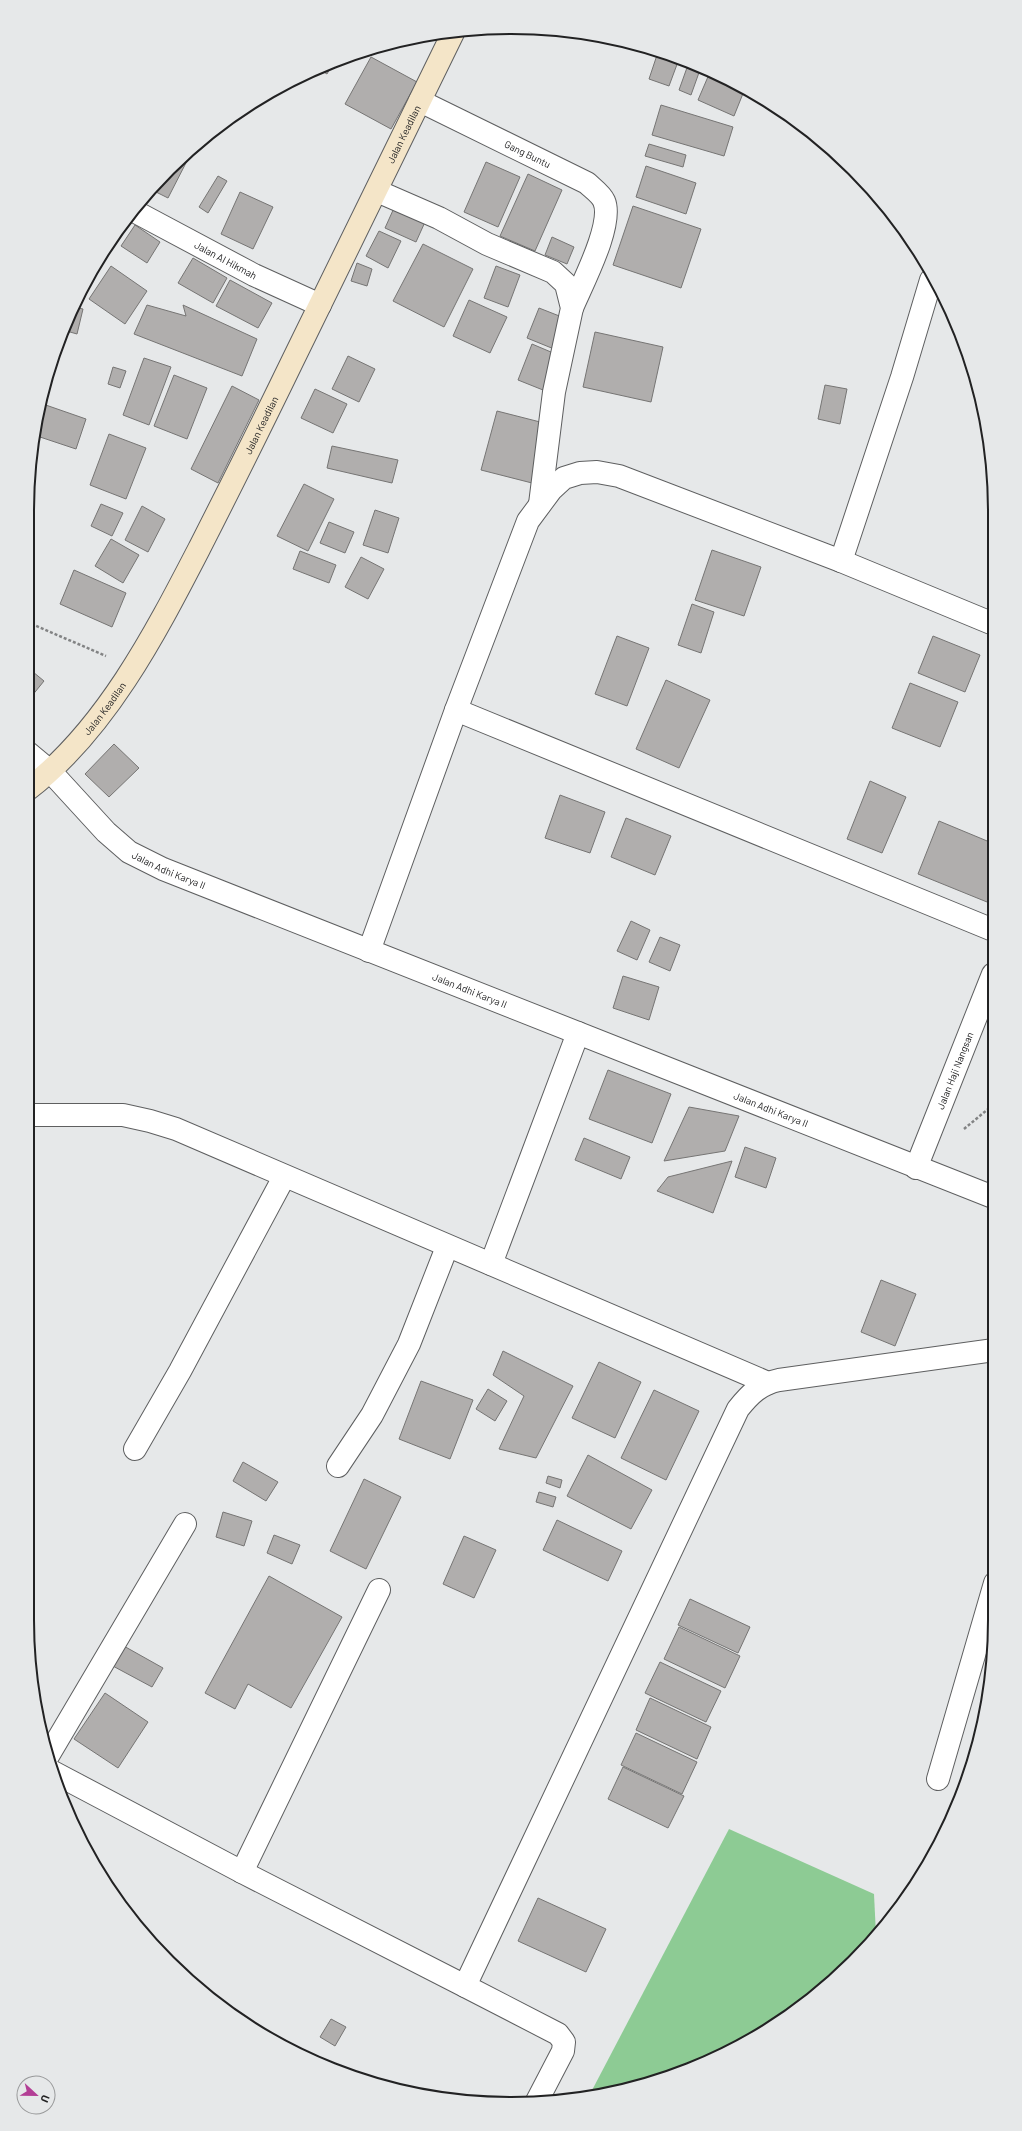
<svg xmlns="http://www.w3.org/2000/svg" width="1022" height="2131" font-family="Barlow,sans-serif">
	<rect width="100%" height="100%" fill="#e6e8e9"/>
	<!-- green -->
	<path fill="#8dcb94" d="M729,1829L874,1894L876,1935L853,1962L805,2004L725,2054L666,2078L589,2096Z"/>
	<!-- building -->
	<path fill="#b0aead" stroke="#767574" d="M658,52L679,59L669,86L649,79Z
		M371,57L417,82L391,129L345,104Z
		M334,61L327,74L317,68L326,64Z
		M689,62L701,67L691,95L679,90Z
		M710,72L744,91L734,116L698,100Z
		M661,105L733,127L724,156L652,135Z
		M649,144L686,155L683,167L645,156Z
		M187,154L190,155L168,198L152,190L169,169Z
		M486,162L520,177L498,227L464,212Z
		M646,166L696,183L686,214L636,197Z
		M528,174L562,190L535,251L500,236Z
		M218,176L227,181L208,213L199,207Z
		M240,192L273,207L253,249L221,234Z
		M633,206L701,229L681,288L613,265Z
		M394,208L425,222L416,242L385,228Z
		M135,225L160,242L147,263L121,246Z
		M379,231L401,241L388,268L366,256Z
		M116,233L103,258L101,257L109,242Z
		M552,237L574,247L567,264L545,255Z
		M423,244L473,269L444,327L393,301Z
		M193,258L227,278L213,303L178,283Z
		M357,263L372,269L367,286L351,281Z
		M111,266L147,291L125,324L89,299Z
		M496,266L520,275L508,307L484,298Z
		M230,280L272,303L258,328L216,306Z
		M469,300L507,317L490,353L453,336Z
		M147,305L186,316L183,305L257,339L242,376L134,334Z
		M74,307L83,309L77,334L63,330Z
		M539,308L567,319L554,349L527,338Z
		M595,332L663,347L651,402L583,387Z
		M532,344L558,355L543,390L518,380Z
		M348,356L375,369L359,402L332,389Z
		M144,358L171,367L149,425L123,415Z
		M113,367L126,371L120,388L108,384Z
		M174,375L207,388L187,439L154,426Z
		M825,385L847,389L840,424L818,419Z
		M232,386L259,400L218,483L191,469Z
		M315,389L347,404L333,433L301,418Z
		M40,403L86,419L76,449L34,435L36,416Z
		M497,411L548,424L532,483L481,470Z
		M109,434L146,448L126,499L90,485Z
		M332,446L398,460L392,483L327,468Z
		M304,484L334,499L308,551L277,536Z
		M101,504L123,513L112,536L91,526Z
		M142,506L165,519L148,552L125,540Z
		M375,510L399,518L388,553L363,545Z
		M329,522L354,532L345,553L320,543Z
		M111,539L139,555L123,583L95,566Z
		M712,550L761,567L744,616L695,600Z
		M300,551L336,565L329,583L293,569Z
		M361,557L384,569L368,599L345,587Z
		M74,570L126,593L112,627L60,604Z
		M692,604L714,612L701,653L678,645Z
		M617,636L649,648L627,706L595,694Z
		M933,636L980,655L965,692L918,673Z
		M27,667L44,681L27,702Z
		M666,680L710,700L679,768L636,749Z
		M910,683L958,702L940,747L892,728Z
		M114,744L139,768L109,797L85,774Z
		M870,781L906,797L882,853L847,839Z
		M560,795L605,812L590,853L545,838Z
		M626,818L671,836L655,875L611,857Z
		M939,821L992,843V889L987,902L918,874Z
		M631,921L650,930L637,960L617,951Z
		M660,937L680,945L670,971L649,962Z
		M623,976L659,987L649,1020L613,1008Z
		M608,1070L671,1094L652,1143L589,1119Z
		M689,1107L739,1116L725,1151L664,1161Z
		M584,1138L630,1157L621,1179L575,1160Z
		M745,1147L776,1158L766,1188L735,1177Z
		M732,1161L713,1213L657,1191L668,1177Z
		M881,1280L916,1294L895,1346L861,1332Z
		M503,1351L573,1386L536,1458L499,1449L524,1396L493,1375Z
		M599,1362L641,1382L615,1438L572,1418Z
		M421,1381L473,1400L450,1459L399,1439Z
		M488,1389L507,1401L495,1421L476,1409Z
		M654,1390L699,1411L666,1480L621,1458Z
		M588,1455L652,1490L631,1529L567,1496Z
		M243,1462L278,1482L266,1501L233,1481Z
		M548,1476L562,1480L560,1488L546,1483Z
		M364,1479L401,1497L366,1569L330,1551Z
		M539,1492L556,1497L553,1507L536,1502Z
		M223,1512L252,1521L244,1546L216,1537Z
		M557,1520L622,1551L608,1581L543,1550Z
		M274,1535L300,1545L292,1564L267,1553Z
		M464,1536L496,1550L474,1598L443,1584Z
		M269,1576L342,1617L291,1708L248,1684L235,1709L205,1693Z
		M690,1599L750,1627L738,1653L678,1625Z
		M679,1627L740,1656L725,1688L664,1659Z
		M122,1645L163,1668L152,1687L111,1665Z
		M660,1662L721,1691L706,1722L645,1693Z
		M105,1693L148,1722L118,1768L74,1739Z
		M650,1698L711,1727L697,1759L636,1730Z
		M636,1733L697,1762L682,1794L621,1765Z
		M623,1767L684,1796L668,1828L608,1799Z
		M538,1898L606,1929L586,1972L518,1941Z
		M331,2019L346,2027L335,2046L320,2037Z"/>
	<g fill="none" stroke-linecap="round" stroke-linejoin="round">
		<!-- street casing -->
		<g stroke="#5e5f60" stroke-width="24">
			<g id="street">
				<path id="s1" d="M420,101L587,183C592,188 601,194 604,201C614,224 582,284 572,308"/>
				<path d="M377,191L439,218L487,244L553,272L566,284L572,308L554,392L540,504"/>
				<path id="s2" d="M134,211L254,275L320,305"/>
				<path d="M841,561L902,377L931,280"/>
				<path d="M456,710L993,930"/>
				<path id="s3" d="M27,752L51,772L106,832L129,852L163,869L993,1197"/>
				<path d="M369,951L456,710L528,521L551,490L564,478L580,473L597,472L619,476L841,561L991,623"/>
				<path d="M27,1115H123L150,1121L176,1129L768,1383"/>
				<path id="s4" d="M916,1168L993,974"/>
				<path d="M491,1264L578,1033"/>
				<path d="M135,1449L180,1371L284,1177"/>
				<path d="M338,1466L372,1415L409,1344L447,1247"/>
				<path d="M48,1756L185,1524"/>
				<path d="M51,1771L242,1872L465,1986"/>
				<path d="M938,1779L995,1583"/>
				<path d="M242,1872L379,1590"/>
				<path d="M537,2101L563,2051L564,2042L558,2034L465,1986L738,1409C750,1394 760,1384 779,1380L994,1350"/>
			</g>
		</g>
		<!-- secondary casing -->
		<g stroke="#5e5f60" stroke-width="24">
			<g id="secondary">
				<path id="s5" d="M27,790C106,730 156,632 201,545C232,484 263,422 293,360C346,251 400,142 453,33"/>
			</g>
		</g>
		<!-- path -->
		<path stroke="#828384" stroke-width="2.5" stroke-dasharray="3 2" stroke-linecap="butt" d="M27,622L106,656
			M964,1129L993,1105"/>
		<!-- street -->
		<use href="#street" stroke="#fff" stroke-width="22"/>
		<!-- secondary -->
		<use href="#secondary" stroke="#f4e5c8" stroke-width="22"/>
	</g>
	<g text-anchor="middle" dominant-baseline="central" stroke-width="3" stroke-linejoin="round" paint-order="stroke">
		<!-- street labels -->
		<g font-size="10" fill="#222223" stroke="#e6e8e9">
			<text stroke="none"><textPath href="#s5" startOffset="761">Jalan Keadilan</textPath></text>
			<text stroke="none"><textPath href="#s1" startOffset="120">Gang Buntu</textPath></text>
			<text stroke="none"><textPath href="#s2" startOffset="104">Jalan Al Hikmah</textPath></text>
			<text stroke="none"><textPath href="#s5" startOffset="437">Jalan Keadilan</textPath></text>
			<text stroke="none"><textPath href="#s5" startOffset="113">Jalan Keadilan</textPath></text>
			<text stroke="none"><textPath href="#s3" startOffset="187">Jalan Adhi Karya II</textPath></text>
			<text stroke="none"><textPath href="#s3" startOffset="511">Jalan Adhi Karya II</textPath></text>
			<text stroke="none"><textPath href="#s4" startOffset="105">Jalan Haji Nangsan</textPath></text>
			<text stroke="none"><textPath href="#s3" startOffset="835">Jalan Adhi Karya II</textPath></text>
		</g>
	</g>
	<!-- crop -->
	<path d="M0 0H1022V2131H0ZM511 34H511A477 477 0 0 1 988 511V1620A477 477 0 0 1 511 2097H511A477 477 0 0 1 34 1620V511A477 477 0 0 1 511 34Z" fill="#e6e8e9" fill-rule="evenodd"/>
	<path fill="none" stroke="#222223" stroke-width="2" d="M511 34H511A477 477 0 0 1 988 511V1620A477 477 0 0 1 511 2097H511A477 477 0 0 1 34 1620V511A477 477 0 0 1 511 34Z"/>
	<!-- north arrow -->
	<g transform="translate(36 2095) rotate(112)"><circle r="19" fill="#e6e8e9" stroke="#98999a"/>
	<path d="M0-3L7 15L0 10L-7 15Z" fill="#b33e95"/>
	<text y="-6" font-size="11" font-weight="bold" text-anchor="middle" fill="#222223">U</text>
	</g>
</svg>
